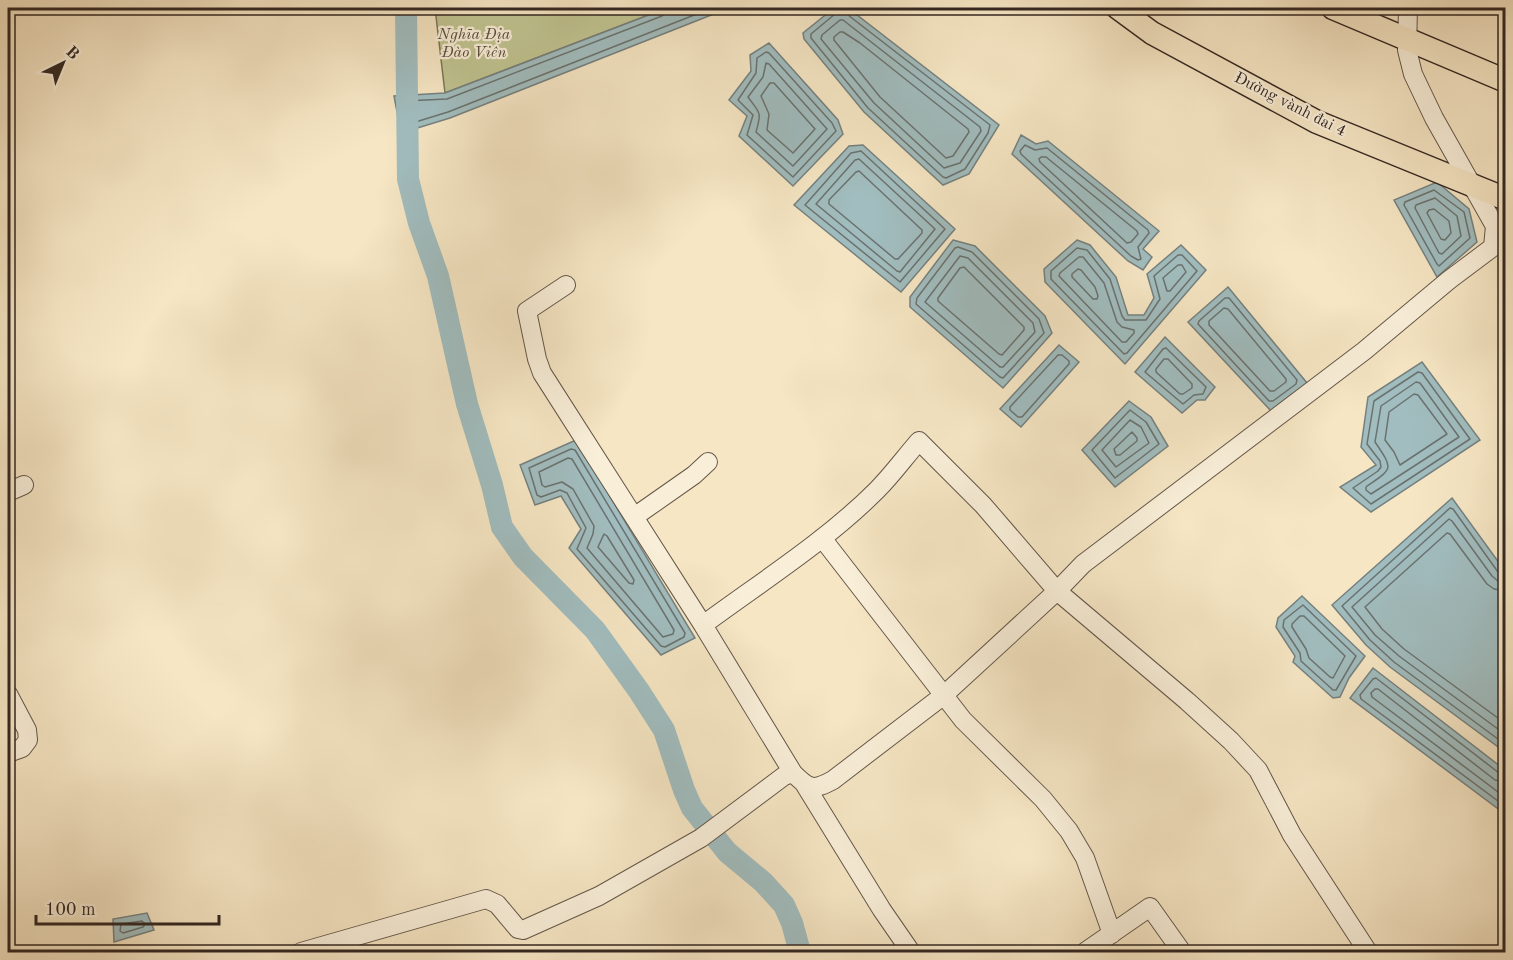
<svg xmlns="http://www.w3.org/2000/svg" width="1513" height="960" font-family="'Old Standard TT',serif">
	<rect width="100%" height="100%" fill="#f6e6c4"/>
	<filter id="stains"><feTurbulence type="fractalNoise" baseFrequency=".00333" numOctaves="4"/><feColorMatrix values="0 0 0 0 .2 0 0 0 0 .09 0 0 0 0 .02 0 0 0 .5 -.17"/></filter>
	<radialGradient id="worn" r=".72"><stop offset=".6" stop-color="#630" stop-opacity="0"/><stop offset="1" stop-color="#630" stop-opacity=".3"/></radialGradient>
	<!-- green -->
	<path fill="#c0c491" stroke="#7a765a" stroke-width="1.5" d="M435,8H667L445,93Z"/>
	<!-- water -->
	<path fill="#a1bdbf" stroke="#758180" stroke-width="1.5" d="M667,8H729L450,118L401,133L394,96L445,93Z
		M834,8H848L999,125L969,174L943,185L864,112L804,39L803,33Z
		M769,43L838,120L843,134L793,186L739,136L747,116L729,100L751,71L750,55Z
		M1021,135L1036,144L1048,141L1159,231L1143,249L1152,257L1143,270L1128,261L1012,154Z
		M863,145L955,229L901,292L794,205L849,146Z
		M1437,182L1469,209L1477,242L1437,277L1394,200Z
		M953,240L975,246L1045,316L1052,333L1003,388L910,307V297Z
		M1077,240L1090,245L1116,277L1128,315H1144L1154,298L1147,274L1181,245L1206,270L1125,364L1045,282L1044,269Z
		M1228,287L1307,383L1271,411L1188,322Z
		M1165,337L1215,387L1205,400H1197L1182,413L1135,372Z
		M1059,345L1079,362L1021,427L1000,409Z
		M1422,362L1480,440L1371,512L1340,487L1376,465L1361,447L1368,397Z
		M1129,401L1151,417L1168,446L1115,487L1082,450Z
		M576,440L695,638L661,655L569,548L581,529L561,496L535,505L520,465Z
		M1452,498L1505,571V752L1390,667L1366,645L1332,605Z
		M1302,596L1365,656L1349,678L1340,697L1333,698L1293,662L1295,656L1276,627L1278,618Z
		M1373,668L1505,770V814L1350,698Z
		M147,913L154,930L114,942L113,919Z"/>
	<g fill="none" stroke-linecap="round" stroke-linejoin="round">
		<!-- shore -->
		<path stroke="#6a7270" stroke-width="1.5" d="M666,8V12L662,16L447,99L404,101L402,104L405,123L409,124L448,112L712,8
			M837,8L835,14L811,34V38L868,108L943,177L946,178L965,169L988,133L990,125L848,15L846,8
			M840,20H843L980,127L981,131L960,163L944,168L874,103L821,39L822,35Z
			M840,32H843L860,43L968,129L969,132L953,156L946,158L880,97L834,40V37Z
			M766,52L769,53L832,123L836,131L793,177L747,135L753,115L738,100L756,73L757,58Z
			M766,63L769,64L827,129L793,166L756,132C762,111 760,114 748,97L763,77Z
			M774,83L815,129L793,153L767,130L769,114L761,96L770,83Z
			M1025,145L1035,150L1047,148L1148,230L1149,233L1138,247L1141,259L1138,260L1131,256L1021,154L1020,151Z
			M861,151L945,229L900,282L805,205L851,153Z
			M1041,157H1046L1137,231L1138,234L1131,242L1127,243L1040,162L1039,159Z
			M859,159L935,229L900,272L897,271L816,204L855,160Z
			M859,171L922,230V233L898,259H895L829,204V200L856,172Z
			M1434,190L1464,212L1470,238L1439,266L1437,264L1404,205L1405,202Z
			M1435,198L1457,216L1461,236L1442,254L1439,253L1415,208L1416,205Z
			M1434,209L1449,221L1451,233L1445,240L1441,239L1427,213L1429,210Z
			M958,247L972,252L1039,319L1044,333L1003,378L1000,377L916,304L917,298L955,248Z
			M1077,248L1087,250L1110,279L1122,316L1125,320H1146L1160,299L1154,276L1178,255H1182L1197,271L1127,353L1124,354L1051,279V271Z
			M960,256L968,258L1033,323L1035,332L1003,367H1000L925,302Z
			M1079,257H1083L1104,283L1117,322L1122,327L1134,330V333L1126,342H1122L1059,276L1060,273Z
			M1178,265H1182L1186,272L1170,291H1167L1163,278Z
			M964,267L1024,327V330L1002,355L999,354L938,301V298L960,268Z
			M1078,269L1081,270L1095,287L1098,296L1097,299H1093L1072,277V274Z
			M1225,298H1229L1297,380L1296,384L1273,401H1269L1198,324L1199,321Z
			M1224,308L1228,309L1286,379V382L1274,391H1270L1209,325V321Z
			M1166,348L1206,387L1203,394L1194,395L1183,404L1145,372L1163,349Z
			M1058,355H1062L1069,361V364L1022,417H1018L1010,410V407Z
			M1164,359H1168L1192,384V388L1183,394H1180L1156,372V369Z
			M1418,372L1422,373L1470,439L1371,504L1353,488L1378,471L1381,467L1380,461L1367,444L1374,401Z
			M1416,382L1420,383L1459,437L1371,494L1366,490V487C1393,468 1394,470 1375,442L1381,406Z
			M1414,394L1418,395L1447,434L1400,465L1394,452L1385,440L1389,412Z
			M1130,410L1146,422L1159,444L1115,478L1092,450Z
			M1130,420L1141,427L1149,443L1116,467L1102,450Z
			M1132,432L1137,438V441L1120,455H1116L1114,449Z
			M571,449L575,450L685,633L684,637L665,647L661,646L577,549L586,528L567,493L560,490L541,497L537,495L529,468Z
			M568,458L572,459L674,630L673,634L663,637L587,548L593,534L594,526L573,489L562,482L545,487L542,485L539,472Z
			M604,534L607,536L634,580L633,584L629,583L598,547Z
			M1506,574L1498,572L1453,509L1450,508L1342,606L1370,640L1394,662L1506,745
			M1506,582L1498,581L1492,576L1452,521L1449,519L1352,607L1375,635L1399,656L1506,735
			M1506,591L1494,589L1487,584L1450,534L1447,533L1365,607L1382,629L1404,649L1506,724
			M1303,605L1356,656L1336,690H1333L1301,661L1300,653L1283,627L1284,620Z
			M1300,616H1304L1345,656L1333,678L1330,677L1309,658L1306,649L1292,627V624Z
			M1506,775L1499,773L1376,678L1373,679L1360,695L1361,699L1506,807
			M1506,782L1495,780L1378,689H1375L1371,693L1372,697L1506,798
			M142,921L145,924L143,927L123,933L120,931L121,924Z"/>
		<!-- river -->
		<path stroke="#a1bdbf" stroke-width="22" d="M406,8L408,179L419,223L438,276L467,404L492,485L502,527L523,557L595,630L639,691L664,730L684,790L692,808L727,852L763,882L784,905L792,923L800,952"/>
		<!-- minor casing -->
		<g stroke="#64574a" stroke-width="20">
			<path id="minor" d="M1408,8L1407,50L1413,74L1434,118L1500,235
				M566,285L527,311L537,359L542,373L703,625L793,773
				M8,492L24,485
				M634,517L694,475L708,462
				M822,538L963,720L1043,799L1069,831L1085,858L1112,934
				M703,625C761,582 825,542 877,490C892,475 905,457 919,441L983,505L1057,591L1187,701L1231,741L1258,770L1292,835L1368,952
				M8,694L27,730L28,740L22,748L8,753
				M805,785L882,910L911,952
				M301,952L486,899L497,904L518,929L523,930L599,896L701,838L784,776L793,773C809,789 813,791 833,780L944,695L1057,591L1083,564L1364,351L1449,280L1493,247L1495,226
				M1085,952L1150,907L1182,952"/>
		</g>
		<!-- major casing -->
		<g stroke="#332722" stroke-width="25">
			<path id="major" d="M1118,8L1152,33L1317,122L1506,199
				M1333,8L1506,81"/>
		</g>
		<!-- minor -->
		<use href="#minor" stroke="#f9efd9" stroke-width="18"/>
		<!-- major -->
		<use href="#major" stroke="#f6e6c4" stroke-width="22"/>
	</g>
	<g text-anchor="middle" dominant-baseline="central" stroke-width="4.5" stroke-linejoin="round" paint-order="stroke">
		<!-- park labels -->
		<g font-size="16" font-style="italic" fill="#564e3e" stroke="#f9efd9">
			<text x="474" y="35">Nghĩa Địa<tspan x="474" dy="18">Đào Viên</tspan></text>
		</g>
		<!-- street labels -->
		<g font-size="16" fill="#332722" stroke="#f9efd9">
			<text transform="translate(1290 105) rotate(27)">Đường vành đai 4</text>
		</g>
	</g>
	<!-- margin -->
	<rect width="1513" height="960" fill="none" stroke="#f6e6c4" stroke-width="30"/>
	<rect x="9" y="9" width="1495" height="942" fill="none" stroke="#332722" stroke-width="3"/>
	<rect x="15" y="15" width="1483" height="930" fill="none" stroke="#332722" stroke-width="1.5"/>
	<!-- north arrow -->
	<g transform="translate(63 63) rotate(43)" stroke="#f9efd9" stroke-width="4.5" paint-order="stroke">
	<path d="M0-4.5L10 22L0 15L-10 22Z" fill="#332722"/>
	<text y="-9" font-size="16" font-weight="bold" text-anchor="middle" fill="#332722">B</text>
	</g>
	<!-- scale -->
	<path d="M36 915v9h183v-9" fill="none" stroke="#332722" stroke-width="3"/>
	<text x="45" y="915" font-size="18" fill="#332722" stroke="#f9efd9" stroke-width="4.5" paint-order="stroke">100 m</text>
	<rect width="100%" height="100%" filter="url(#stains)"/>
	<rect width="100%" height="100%" fill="url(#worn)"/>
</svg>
